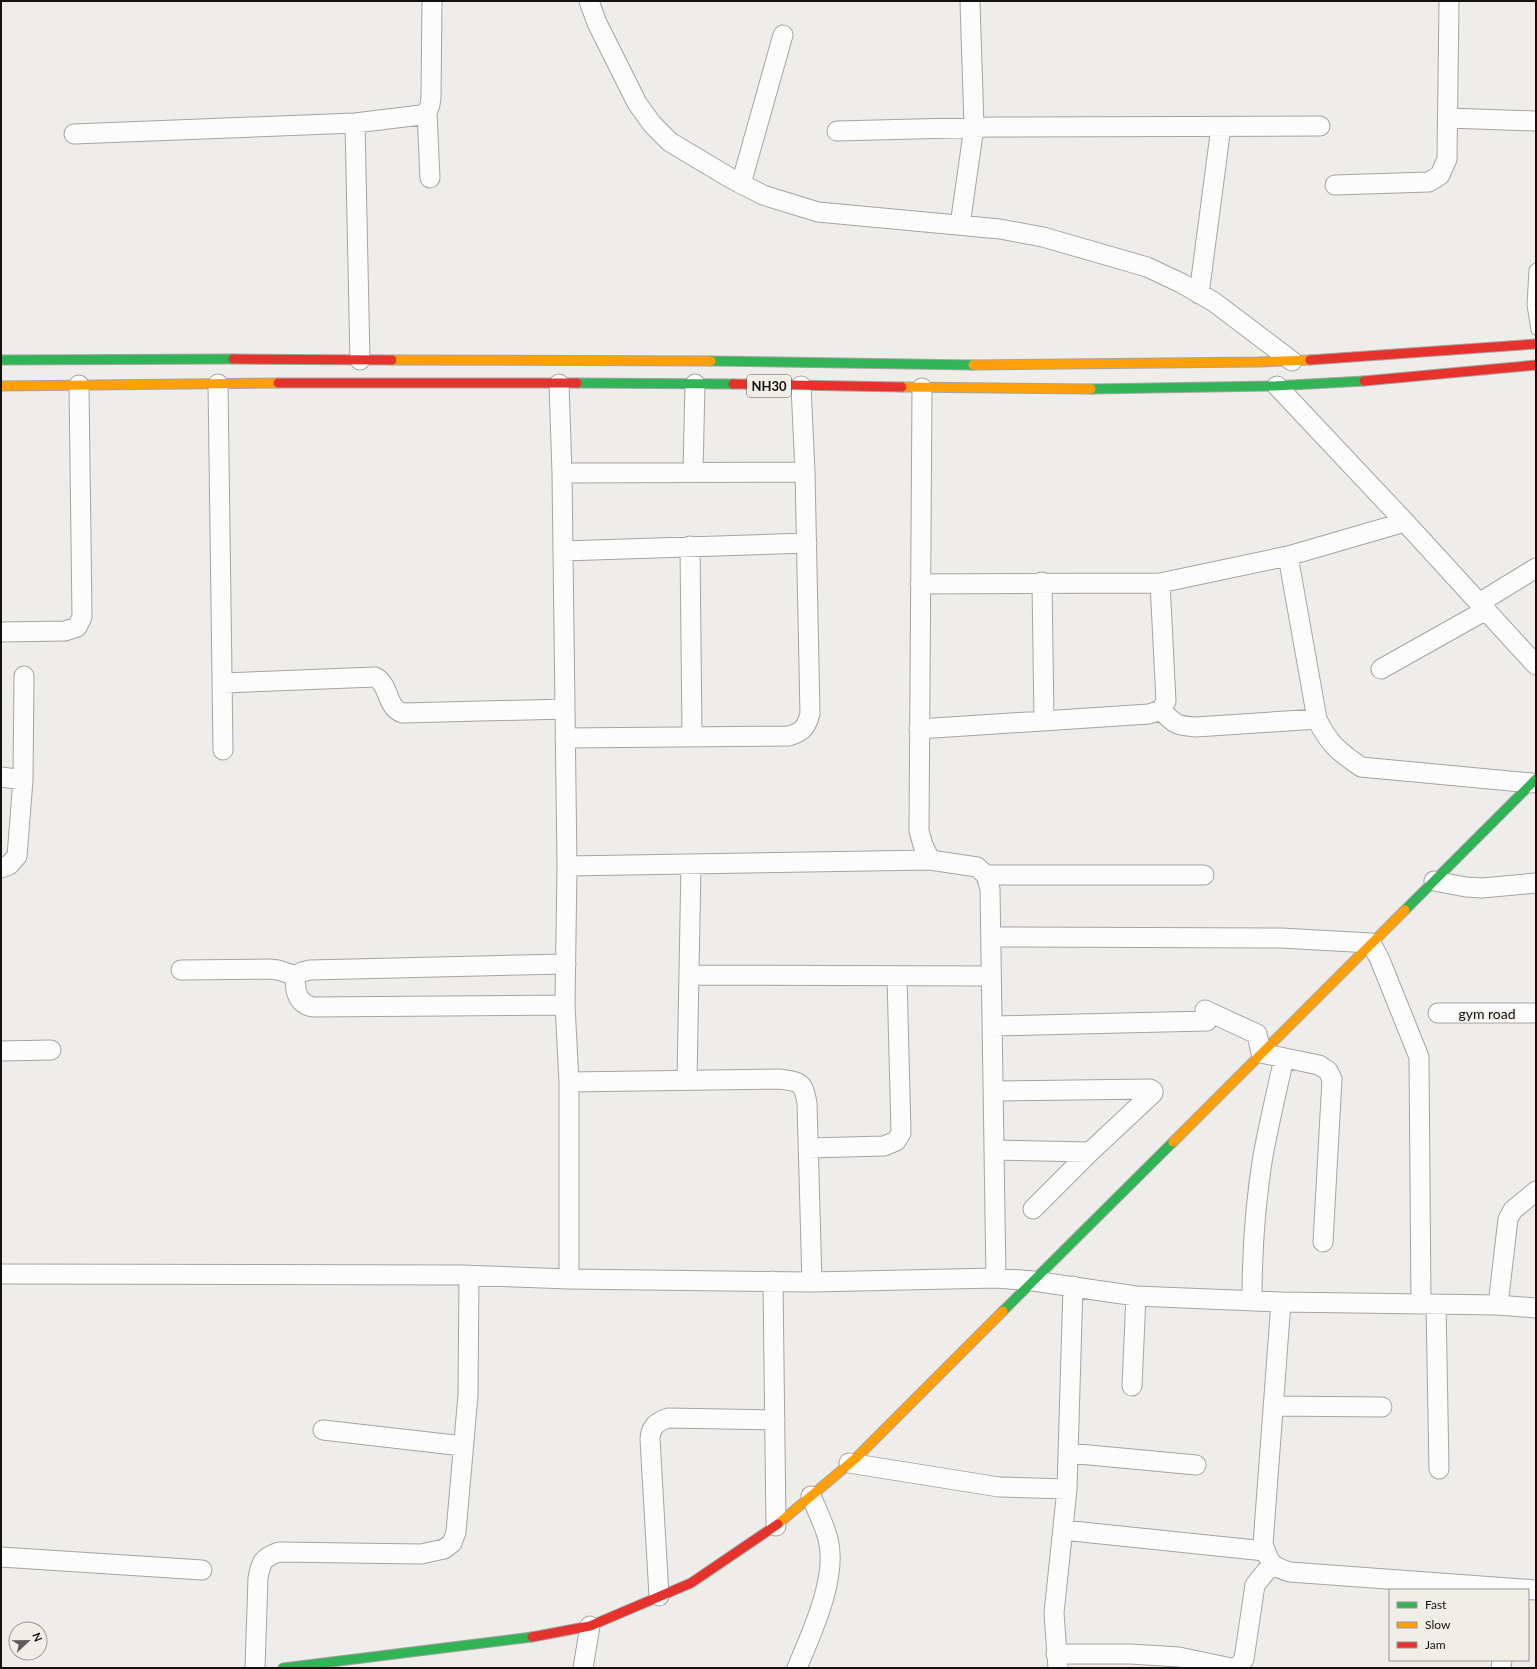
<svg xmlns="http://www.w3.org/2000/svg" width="1537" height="1669" font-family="Lato,sans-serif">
	<rect width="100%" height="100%" fill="#efedea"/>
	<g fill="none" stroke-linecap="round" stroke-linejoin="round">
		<!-- lane casing -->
		<g stroke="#a5a4a1" stroke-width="11">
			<path id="lane" d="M1536,268L1534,270L1532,305L1536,330"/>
		</g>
		<!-- street casing -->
		<g stroke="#a5a4a1" stroke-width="21">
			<path id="street" d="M589,1L597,23L637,103L652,124L670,142L732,179L763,195L818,212L1000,229L1043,237L1147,267L1181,283L1214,302L1292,361
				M427,112L430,178
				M1448,118L1536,121
				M355,123L360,360
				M837,131L993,127L1320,126
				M74,134L355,123L421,115C430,111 430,106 431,97L432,1
				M741,184L783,35
				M1335,185L1429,182L1440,175L1447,159L1449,1
				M960,225L974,127L970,1
				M1199,294L1221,127
				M218,384L223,750
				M559,384L562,473L567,866L565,1005L569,1082V1279
				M1277,386L1405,522L1536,665
				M922,388L919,831L923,845L930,860L977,867L986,875L990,889L996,1278
				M562,473L805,472
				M693,473L695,384
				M690,546L692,737
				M563,551L807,543
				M1288,556L1317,719C1328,743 1339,752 1361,767L1532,783
				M1042,582L1044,721
				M920,584L1160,583L1288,556L1405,522
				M1479,603L1536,568
				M1,632L65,631L77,627L82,617L79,385
				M1381,669L1486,610
				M222,683L375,677C390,684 386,709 403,713L565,709
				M1161,710C1174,724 1177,726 1196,727L1317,719
				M919,729L1149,714L1161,710L1166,701L1160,583
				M565,738L789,736C802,732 806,728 810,714L805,472L801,386
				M1,777L23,780
				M567,866L930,860
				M1,868L9,865L17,856L23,780L24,676
				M986,875H1204
				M1434,881L1466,887L1482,888L1536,883
				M991,937L1281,938L1371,943L1380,960L1419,1057L1421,1304
				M181,970L269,969L278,970L296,976
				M689,975L991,976
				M565,1005L313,1007C297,1004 294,990 296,976L302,972L310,970L566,964
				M1205,1010L1257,1034L1261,1053L1319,1065L1328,1071L1332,1079L1323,1242
				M1438,1013H1536
				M992,1026L1207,1021
				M1,1051L51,1050
				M687,1080L691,864
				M569,1082L780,1079C801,1082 803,1082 807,1103L812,1282
				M993,1091L1150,1089L1153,1091V1093L1090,1152L1033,1209
				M808,1148L884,1146L896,1141L901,1133L897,976
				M994,1150L1090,1152
				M1,1274L462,1275L569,1279L812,1282L996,1278L1033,1281L1136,1296L1281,1302L1498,1305L1536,1308
				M773,1281L776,1526
				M1252,1301C1252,1253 1255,1204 1263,1156C1269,1123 1277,1090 1284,1058
				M1281,1302L1263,1544C1270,1563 1270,1566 1290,1572L1536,1590
				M1436,1305L1439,1469
				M1498,1305L1508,1219L1513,1210L1536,1191
				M1132,1386L1136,1296
				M1273,1406L1382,1407
				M323,1430L463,1446
				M1068,1453L1196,1465
				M849,1463L999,1487L1067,1489
				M1063,1530L1265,1551
				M1,1557L202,1570
				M659,1596L650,1439C651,1426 657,1422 668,1418L775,1420
				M1056,1654H1130L1179,1657L1231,1668L1238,1667L1244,1659L1255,1585L1272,1564
				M255,1668L258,1578C261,1562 262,1558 279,1552L421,1554L444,1549L452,1543L456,1532L468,1395L469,1275
				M583,1668L590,1626
				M797,1668C812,1632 838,1577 828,1539C824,1524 817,1510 811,1496
				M1058,1668L1054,1613L1067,1489L1073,1286
				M1501,1668L1502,1660"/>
		</g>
		<!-- fast casing -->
		<g stroke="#a5a4a1" stroke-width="11">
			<path id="fast" d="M1,360L233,359
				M711,361L973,365
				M577,383L733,384
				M1091,389L1274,386L1364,381
				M1405,910L1536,779
				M1003,1311L1173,1142
				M283,1668L532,1637"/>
		</g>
		<!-- slow casing -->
		<g stroke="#a5a4a1" stroke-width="11">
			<path id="slow" d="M392,360L711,361
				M973,365L1259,362L1310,360
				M1,386L278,383
				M902,387L1091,389
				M1173,1142L1405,910
				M778,1524L856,1458L1003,1311"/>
		</g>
		<!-- jam casing -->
		<g stroke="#a5a4a1" stroke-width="11">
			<path id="jam" d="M233,359L392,360
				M1310,360L1536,344
				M1364,381L1536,365
				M278,383H577
				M733,384L902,387
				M532,1637L590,1626L691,1583L778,1524"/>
		</g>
		<!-- lane -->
		<use href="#lane" stroke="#fdfcfc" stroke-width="9"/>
		<!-- street -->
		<use href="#street" stroke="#fdfcfc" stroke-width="19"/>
		<!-- fast -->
		<use href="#fast" stroke="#30b455" stroke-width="9"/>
		<!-- slow -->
		<use href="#slow" stroke="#ff9f0a" stroke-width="9"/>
		<!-- jam -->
		<use href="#jam" stroke="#e5322d" stroke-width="9"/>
	</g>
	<g text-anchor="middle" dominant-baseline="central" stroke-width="3" stroke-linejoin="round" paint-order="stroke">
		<!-- shield labels -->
		<rect fill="#f1eee8" stroke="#555350" stroke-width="1" x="747" y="375" width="44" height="22" rx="3"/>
		<g font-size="13" font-weight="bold" fill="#12110f">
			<text x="769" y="386">NH30</text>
		</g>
		<!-- street labels -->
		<g font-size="14" fill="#12110f" stroke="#f1eee8">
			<text x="1487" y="1013">gym road</text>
		</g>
	</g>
	<!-- border -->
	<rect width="1537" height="1669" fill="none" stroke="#12110f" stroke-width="4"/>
	<!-- legend -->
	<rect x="1389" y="1589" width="140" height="72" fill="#f1eee8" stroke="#989691"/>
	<rect x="1397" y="1602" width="20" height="6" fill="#30b455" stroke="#989691"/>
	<text x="1425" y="1609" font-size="12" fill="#12110f">Fast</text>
	<rect x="1397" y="1622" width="20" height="6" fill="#ff9f0a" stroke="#989691"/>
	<text x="1425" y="1629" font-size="12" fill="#12110f">Slow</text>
	<rect x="1397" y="1642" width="20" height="6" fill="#e5322d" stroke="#989691"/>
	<text x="1425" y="1649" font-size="12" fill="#12110f">Jam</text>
	<!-- north arrow -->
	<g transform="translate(28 1641) rotate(68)"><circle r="19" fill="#f1eee8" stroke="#989691"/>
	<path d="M0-3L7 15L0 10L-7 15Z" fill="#5f5e5c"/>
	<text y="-6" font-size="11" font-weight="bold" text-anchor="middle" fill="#12110f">N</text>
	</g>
</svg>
